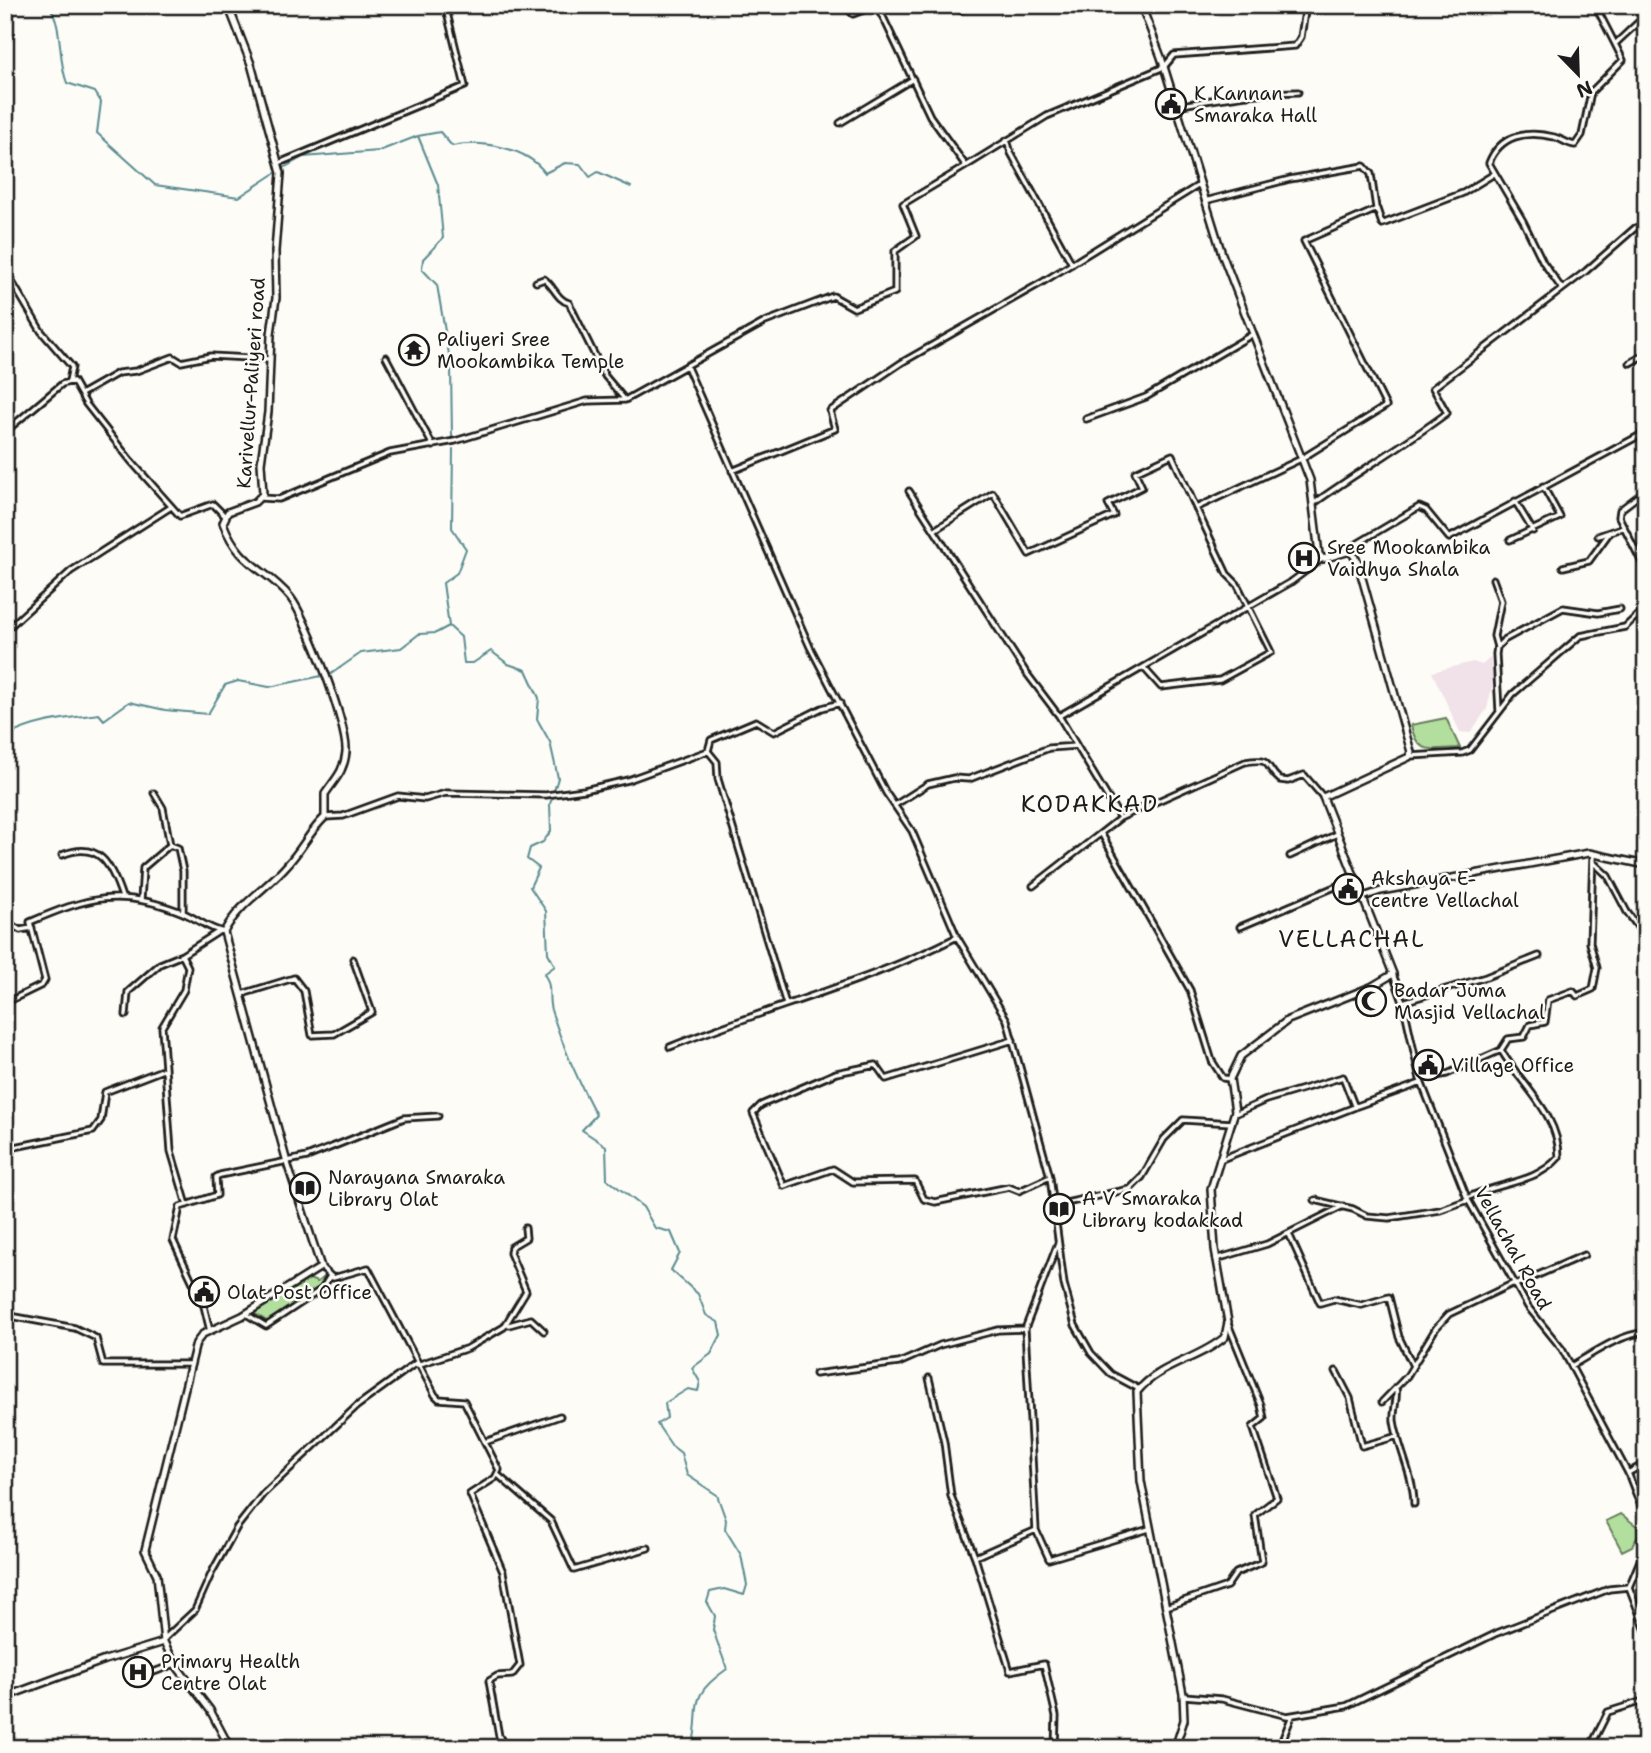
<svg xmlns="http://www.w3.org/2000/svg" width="1651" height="1753" font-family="'Shantell Sans',sans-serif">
	<rect width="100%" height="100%" fill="#fdfcf7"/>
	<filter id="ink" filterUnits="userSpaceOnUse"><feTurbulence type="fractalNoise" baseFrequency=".0143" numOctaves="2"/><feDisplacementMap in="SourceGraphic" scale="14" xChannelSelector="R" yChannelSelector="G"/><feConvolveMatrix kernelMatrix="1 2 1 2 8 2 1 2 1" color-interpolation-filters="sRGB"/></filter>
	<g filter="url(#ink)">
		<!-- built -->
		<path fill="#f0e2e8" d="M1491,657L1493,682L1487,709L1470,733L1460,732L1432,672L1473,662L1482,665Z"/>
		<!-- green -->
		<path fill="#b2df9e" stroke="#677e5d" stroke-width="2" d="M1446,718L1460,748C1431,748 1418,757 1411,725Z
			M324,1277L321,1287L270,1323L254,1313L307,1278L317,1282Z
			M1621,1514L1638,1527L1640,1533L1632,1546L1622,1551L1606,1521Z"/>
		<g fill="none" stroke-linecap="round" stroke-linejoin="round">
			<!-- stream -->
			<path stroke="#5a8b8f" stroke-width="2" d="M48,5C64,26 57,58 67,83L95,92L101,102L97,133L155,185L239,197L277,172
				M418,136L440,132L452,146C481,140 527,147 545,173L565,163L580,164L590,177L598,172L631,187
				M282,169L303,157L379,151L418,136L438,185L443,238L423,259L422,269L437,285L451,366L452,438
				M453,449L452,528L466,549L457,573L443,583L449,626L461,637L464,663H473L491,651L508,664L526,670L539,698L537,719L550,742L558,778L550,804L551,831L543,842L530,848L527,859L539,868L530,887L546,911L548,953L555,966L544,974C553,987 547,996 551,1010C563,1047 578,1081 596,1115L582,1130L606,1146L607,1179L643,1207L655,1228L671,1232L680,1253L671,1270L698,1294L706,1315L718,1322L721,1335L711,1354L692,1368L700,1382L698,1391L688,1389L665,1403L667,1418L657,1424L672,1446L681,1453L687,1475L717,1495L726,1520L725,1529L741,1555L747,1585L744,1595L724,1589L710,1592L707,1602L715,1616L713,1630L727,1669C684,1699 703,1706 692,1748
				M5,737C34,721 67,718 99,714L104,720L129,702L165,710L208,714L225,685L238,681L269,687L331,674L361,653L401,648L419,634L436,633L449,626"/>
			<!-- minor casing -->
			<g stroke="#1c1c1c" stroke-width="9">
				<path id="minor" d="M844,5L853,14L874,6L883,17L930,116L966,166L1047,116L1164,67L1174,55L1295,46L1301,37L1306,5
					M956,5L960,10L976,5
					M1595,5L1615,44
					M1177,106C1218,98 1257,92 1298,92
					M840,123L913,79
					M1007,140L1011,153L1072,264
					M279,163L465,86L445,5
					M1205,201L1290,179L1364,166L1371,174L1376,208
					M5,270L41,331L72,367L69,381
					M536,282L544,279C554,286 557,300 569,303L605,376L625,400
					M1562,289L1543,262L1523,221L1489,163C1500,135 1526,130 1554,137C1562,139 1567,144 1575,145L1582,135L1591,92L1623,60L1615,44L1646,15
					M386,357L433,446
					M1630,363L1646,354
					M687,367L810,647L886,793L912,831L957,937L1007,1020L1050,1177L1064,1284L1075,1325L1091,1353L1111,1374L1139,1389
					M81,394L118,373L136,371L173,357L181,362L211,356L269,359
					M1086,419L1146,397L1253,334
					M5,432L62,384L73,381L86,404L131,461L180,516L213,504L224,515
					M1642,434L1646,440
					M732,471L835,429L830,411L901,363L1041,283L1199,185
					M1646,490L1620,510L1619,517L1643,565L1646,579
					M909,491L1025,671L1059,716
					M261,498L279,499L390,453L455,441L587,401L625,400L765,322L833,296L854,308L895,292V251L916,236L903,204L966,166
					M1515,501L1533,531
					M1313,504C1357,472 1403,446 1447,413L1433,388L1586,271L1635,228L1646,224
					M936,529L993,493L1029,554L1114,515L1108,504L1142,487L1135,472L1172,455L1196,508
					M1598,536L1624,527
					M1510,540L1560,517L1543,486
					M1350,551L1355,545L1419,507L1426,510L1449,538L1646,432
					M1563,567L1589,561L1610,532
					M1493,579L1501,601L1494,636L1497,647
					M5,631L71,571L171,507
					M1144,668L1161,687L1220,680L1271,652L1237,584L1227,574L1196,508L1301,459L1386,406L1304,241L1377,209L1382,224L1463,193L1494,174
					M1499,711L1496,654L1497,647L1504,640L1563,608L1598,613L1620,609
					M708,751L711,740L756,721L774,732L822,708L840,703
					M1410,756L1462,753L1470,750L1513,694L1580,636L1625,627L1640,613L1646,598
					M154,793L163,808L170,845L178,848L183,871V912
					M895,805L928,784L954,778L969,779L1049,748L1077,746
					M325,817L343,816L398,796L425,799L446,793L546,795L584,790L628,780L708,751L717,762L718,779L786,1004
					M1120,818L1245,762C1274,757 1263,766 1280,780L1288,781L1304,775L1323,797
					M62,855C99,840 111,864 122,897
					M1290,856L1337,834
					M1594,863L1608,876L1627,912L1646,938
					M1033,886L1101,833
					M141,900L143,868L170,845
					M5,921L20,930L32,928
					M1240,927L1356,878
					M1393,974L1403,1002L1420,1079L1467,1198L1528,1307L1562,1349L1628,1473L1646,1519
					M242,994L294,978L304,991L312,1035L334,1034L372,1012L353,959
					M1403,1002L1486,977L1539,956
					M5,1003L42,985L45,980L30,922C88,897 120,888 181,912C197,918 207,929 224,932
					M126,1015L128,992L160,964L182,955
					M1013,1040L886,1079L876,1065L836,1073L761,1105L753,1113L784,1186L833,1169L853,1182L915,1181L924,1199L935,1202L1009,1187L1019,1191L1050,1177
					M670,1047C764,1008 866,984 957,937
					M1501,1050L1508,1039L1524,1037L1530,1025L1545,1022L1548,1000L1573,991L1577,996L1593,989L1597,968L1590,943L1593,855
					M1230,1079L1223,1078L1212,1061L1190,990L1101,833L1120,818L1059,716L1291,582L1322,559
					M1420,1079L1447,1074L1501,1050C1521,1085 1559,1114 1559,1157C1536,1184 1498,1182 1467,1198
					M1235,1114L1266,1100L1343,1077L1354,1105L1357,1106L1421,1083
					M5,1149L93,1131L101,1120L105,1092L165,1069
					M1219,1160L1355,1107
					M1315,1200L1353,1209L1367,1216L1389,1218L1440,1210L1468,1200
					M187,1205L171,1151L162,1027L184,990L188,967L182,955L218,932
					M1052,1206L1130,1189L1142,1177L1164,1139L1183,1120L1232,1123
					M1289,1234L1320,1303L1334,1299L1362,1305L1389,1297L1399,1337L1413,1366
					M1216,1259L1267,1244L1343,1206
					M322,1268L333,1278L368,1268L435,1395L439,1399L464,1401L499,1470L495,1478L470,1494L503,1572L520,1665L512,1675L497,1676L489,1681L499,1736L506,1748
					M1515,1285L1584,1255
					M246,1314L266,1326L322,1289L330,1276
					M5,1315L75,1328L96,1338L103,1364H191
					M509,1325L531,1319L544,1331
					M210,1331L204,1306L173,1240L180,1207L217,1195L216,1177L220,1175L307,1157L404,1118L438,1116
					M417,1365L468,1348L504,1327L526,1291L510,1253L511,1247L526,1238L525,1228
					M1571,1366C1596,1352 1616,1336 1646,1332
					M1336,1371L1350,1398L1362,1446L1398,1436
					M815,1374L899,1363L940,1345L998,1330L1025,1329
					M929,1378L944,1442L951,1496L975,1557
					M1396,1387C1398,1398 1393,1409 1394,1421C1398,1448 1414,1476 1414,1504
					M1382,1402L1407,1376L1436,1328L1449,1314L1514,1283
					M485,1442L560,1416
					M1628,1473L1646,1463
					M498,1475L551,1521L574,1570L648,1548
					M1036,1530L1049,1559L1149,1529
					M1646,1546L1629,1587L1646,1631
					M1166,1607L1227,1586L1236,1573L1262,1562L1255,1515L1277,1498L1253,1427L1264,1418L1261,1405L1228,1324
					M164,1639L195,1610L212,1572L237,1527L263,1494L357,1406L416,1363
					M151,1673L175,1664
					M1184,1696L1222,1699L1287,1716L1346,1706L1497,1633L1609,1589L1629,1587
					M1055,1748L1056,1716L1044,1664L1010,1671L975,1557L1036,1530L1025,1329L1058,1243
					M1279,1748L1292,1716
					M1590,1748L1608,1712L1646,1700"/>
			</g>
			<!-- tertiary casing -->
			<g stroke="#1c1c1c" stroke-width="10">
				<path id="tertiary" d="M228,5L251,64L281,173L275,251L276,298L271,334L268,412L261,463L263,494L255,502L228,512L223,523C240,567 265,567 290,597C307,618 348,727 346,752C344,772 335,779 325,794V817C310,831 302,849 288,864C268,888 239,903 224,932L288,1166L321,1267L242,1316L203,1334L196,1343L145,1550L157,1575L164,1642L175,1664L210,1710L230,1748
					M1363,897L1381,891L1589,853L1646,865
					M5,1697L105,1660L164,1642"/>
			</g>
			<!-- secondary casing -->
			<g stroke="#1c1c1c" stroke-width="10">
				<path id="secondary" d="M1141,5L1161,57L1222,254L1310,480L1319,554L1323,559L1350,551L1357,560L1411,752L1409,757L1323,797L1393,974L1371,987L1288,1020L1241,1056L1230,1079L1235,1111L1211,1189L1215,1249L1228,1322L1225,1337C1198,1360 1159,1364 1137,1392L1141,1481L1183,1694L1184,1720L1175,1748"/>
			</g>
			<!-- minor -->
			<use href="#minor" stroke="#fdfcf7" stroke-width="3.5"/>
			<!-- tertiary -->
			<use href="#tertiary" stroke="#fdfcf7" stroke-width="5"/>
			<!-- secondary -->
			<use href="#secondary" stroke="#fdfcf7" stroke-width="5"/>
		</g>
	</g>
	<!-- icons -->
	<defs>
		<g id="civic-ring" transform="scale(1.575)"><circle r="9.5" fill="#fdfcf7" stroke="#1c1c1c" stroke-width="1.5"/><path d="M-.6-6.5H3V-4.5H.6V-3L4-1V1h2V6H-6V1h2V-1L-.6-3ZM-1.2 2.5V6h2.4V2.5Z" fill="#1c1c1c"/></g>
		<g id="temple-ring" transform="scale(1.575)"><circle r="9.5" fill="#fdfcf7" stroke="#1c1c1c" stroke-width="1.5"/><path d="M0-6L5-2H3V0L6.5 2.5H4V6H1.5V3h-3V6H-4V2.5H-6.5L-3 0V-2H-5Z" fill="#1c1c1c"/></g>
		<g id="hospital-ring" transform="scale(1.575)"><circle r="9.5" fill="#fdfcf7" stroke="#1c1c1c" stroke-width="1.5"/><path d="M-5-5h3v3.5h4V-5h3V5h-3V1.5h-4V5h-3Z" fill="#1c1c1c"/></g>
		<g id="mosque-ring" transform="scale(1.575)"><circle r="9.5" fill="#fdfcf7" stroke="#1c1c1c" stroke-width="1.5"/><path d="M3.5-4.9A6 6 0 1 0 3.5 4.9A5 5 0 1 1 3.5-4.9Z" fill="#1c1c1c"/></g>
		<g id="library-ring" transform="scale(1.575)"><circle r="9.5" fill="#fdfcf7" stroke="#1c1c1c" stroke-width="1.5"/><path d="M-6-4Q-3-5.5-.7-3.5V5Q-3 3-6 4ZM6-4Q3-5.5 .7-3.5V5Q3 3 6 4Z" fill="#1c1c1c"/></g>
	</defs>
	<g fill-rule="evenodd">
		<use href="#civic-ring" x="1171" y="104"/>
		<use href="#temple-ring" x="414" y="350"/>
		<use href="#hospital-ring" x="1304" y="558"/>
		<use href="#civic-ring" x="1348" y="889"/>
		<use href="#mosque-ring" x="1371" y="1001"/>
		<use href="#civic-ring" x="1428" y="1065"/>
		<use href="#library-ring" x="305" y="1188"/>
		<use href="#library-ring" x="1059" y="1209"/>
		<use href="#civic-ring" x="204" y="1292"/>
		<use href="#hospital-ring" x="138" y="1672"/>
	</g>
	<g text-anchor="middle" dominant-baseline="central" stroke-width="5" stroke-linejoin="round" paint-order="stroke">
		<!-- poi labels -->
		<g font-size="19" fill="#1c1c1c" stroke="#fdfcf7" text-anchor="start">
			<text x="1194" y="93">K Kannan<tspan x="1194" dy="22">Smaraka Hall</tspan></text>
			<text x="437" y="339">Paliyeri Sree<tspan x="437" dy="22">Mookambika Temple</tspan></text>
			<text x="1327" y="547">Sree Mookambika<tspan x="1327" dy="22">Vaidhya Shala</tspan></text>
			<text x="1371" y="878">Akshaya E-<tspan x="1371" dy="22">centre Vellachal</tspan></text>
			<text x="1394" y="990">Badar Juma<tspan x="1394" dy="22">Masjid Vellachal</tspan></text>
			<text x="1451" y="1065">Village Office</text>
			<text x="328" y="1177">Narayana Smaraka<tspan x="328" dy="22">Library Olat</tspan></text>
			<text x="1082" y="1198">A V Smaraka<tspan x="1082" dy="22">Library kodakkad</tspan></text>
			<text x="227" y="1292">Olat Post Office</text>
			<text x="161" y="1661">Primary Health<tspan x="161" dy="22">Centre Olat</tspan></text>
		</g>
		<!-- street labels -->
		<g font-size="19" fill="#1c1c1c" stroke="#fdfcf7">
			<text transform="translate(251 383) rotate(-86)">Karivellur-Paliyeri road</text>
			<text transform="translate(1513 1248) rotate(61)">Vellachal Road</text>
		</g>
		<!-- quarter labels -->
		<g font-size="23" letter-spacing="2" fill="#1c1c1c" stroke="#fdfcf7">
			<text x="1090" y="804">KODAKKAD</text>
			<text x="1352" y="939">VELLACHAL</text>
		</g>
	</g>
	<!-- margin -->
	<rect width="1651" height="1753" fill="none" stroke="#fdfcf7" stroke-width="28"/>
	<rect x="14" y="14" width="1623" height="1725" fill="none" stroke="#1c1c1c" stroke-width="2.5" filter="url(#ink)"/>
	<!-- north arrow -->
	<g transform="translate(1578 74) rotate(157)" stroke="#fdfcf7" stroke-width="5" paint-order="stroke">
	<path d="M0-5L12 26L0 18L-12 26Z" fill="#1c1c1c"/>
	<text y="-10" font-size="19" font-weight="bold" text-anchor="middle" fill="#1c1c1c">N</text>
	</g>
</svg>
